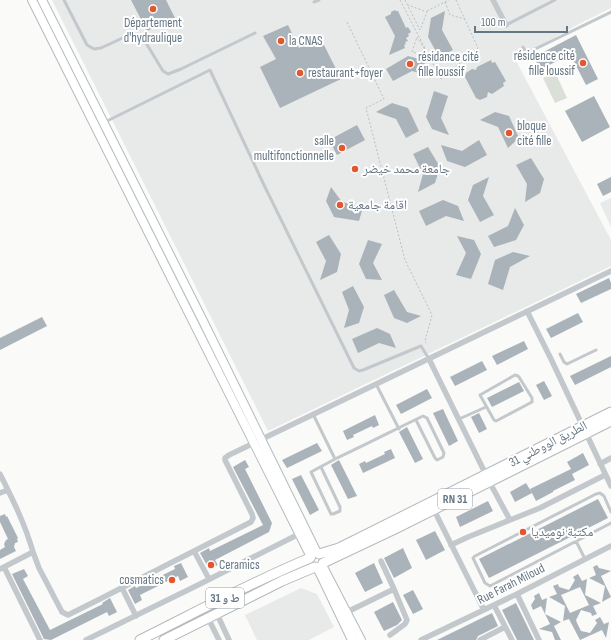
<svg xmlns="http://www.w3.org/2000/svg" width="611" height="640" font-family="'Sofia Sans Condensed','Noto Naskh Arabic',sans-serif">
	<rect width="100%" height="100%" fill="#fafaf8"/>
	<!-- built -->
	<path fill="#e8e9e9" d="M52,0H611V8L575,26L529,52L526,51L514,57L611,240V266L268,431Z
		M611,198V227L600,203Z
		M301,588L317,594L334,627L309,640H257L245,615Z"/>
	<!-- green -->
	<path fill="#dadfd7" d="M555,72L567,98L555,103L543,78Z"/>
	<!-- building -->
	<path fill="#aab3b9" fill-rule="evenodd" d="M131,0H166L175,18L147,31Z
		M395,10L396,11H398L406,28L408,27L411,32L408,34L409,36L406,38L408,41L405,42L406,44L404,45L405,48L389,55L395,36L385,17L391,14V12Z
		M445,11L442,30L453,50L439,57L428,37L431,18Z
		M288,25L299,48L320,37L341,79L280,108L260,67L276,59L263,36Z
		M576,35L598,79L586,85L570,54L540,70L534,57Z
		M408,56L423,60L431,76L412,71L393,81L386,69Z
		M491,60L492,63L495,62L506,81L503,83L504,86L492,94L488,92L487,97L480,100L476,98L465,77L466,73L472,69L476,70L477,67Z
		M434,91L448,96L441,118L449,135L432,129L426,117Z
		M594,96L610,127L582,142L565,111Z
		M392,103L408,108L419,131L406,138L396,119L376,112Z
		M495,112L509,116L519,138L508,148L498,127L480,120Z
		M357,125L365,140L337,155L329,140Z
		M479,140L487,155L465,167L447,161L441,145L462,151Z
		M428,147L440,167L435,183L418,192L423,174L413,154Z
		M531,158L544,179L540,193L525,202L527,184L516,165Z
		M489,177L483,196L494,215L480,222L468,200L473,185Z
		M611,177V192L603,196L597,184Z
		M331,187L342,202L363,207L359,221L334,217L326,201Z
		M443,200L458,206L464,221L446,216L426,226L419,211Z
		M515,208L524,225L516,240L494,247L488,236L508,226Z
		M329,235L341,254L337,272L320,280L326,261L316,242Z
		M457,236L474,240L481,254L471,279L456,275L466,253Z
		M368,240L382,244L373,263L382,280L366,279L359,264Z
		M513,252L530,256L510,267L503,290L488,284L495,260Z
		M609,278L611,283V289L581,303L576,294Z
		M353,286L364,307L359,323L344,328L349,310L342,292Z
		M394,290L407,312L421,316L407,323L394,318L384,295Z
		M578,313L583,322L551,338L546,329Z
		M42,317L47,326L0,350V338Z
		M377,328L390,334L396,348L379,343L358,353L352,339Z
		M524,341L528,349L497,365L492,356Z
		M611,356V367L575,385L570,376Z
		M482,361L487,370L455,386L450,377Z
		M544,381L552,396L544,400L536,385Z
		M519,382L524,391L492,407L487,398Z
		M427,389L432,398L401,414L396,405Z
		M443,409L458,441L449,446L433,413Z
		M479,413L487,429L479,433L471,417Z
		M375,415L379,425L373,428L372,426L353,435L354,437L347,440L343,431Z
		M407,427L423,459L415,463L399,432Z
		M317,443L322,451L287,468L282,460Z
		M391,449L395,458L363,473L359,464L365,461L366,463L385,454L384,452Z
		M583,453L589,465L572,474L575,480L553,491V492L536,501L530,489L571,469L567,462Z
		M245,460L249,467L245,469L272,523L269,532L215,560L218,565L209,569L200,553L209,548L210,551L263,525L233,467Z
		M339,460L357,496L348,499L331,465Z
		M301,475L319,510L310,515L292,479Z
		M526,483L532,493L515,502L510,492Z
		M598,499L608,518L489,578L479,559Z
		M488,501L493,511L460,527L456,517Z
		M5,514L6,517L7,516L18,538L17,539L18,542L15,543L14,547L16,551L0,559V550L5,547L4,544L6,540L8,539L0,522V516Z
		M435,531L445,550L426,560L416,540Z
		M403,548L412,568L394,578L384,558Z
		M181,563L188,577L180,581L178,576L140,595L142,600L135,604L128,590L135,586L136,588L175,569L174,566Z
		M374,563L383,583L365,592L355,573Z
		M597,565L599,568L611,571L601,576L611,597L602,602L605,586L589,578L596,575L593,567Z
		M24,569L28,576L23,579L50,630L103,604L102,603L110,598L117,612L109,616L107,612L51,640L44,639L12,574Z
		M578,574L582,581L587,579L585,595L601,603L593,606L597,614L592,616L591,613L581,610L576,620L577,623L581,631L590,633L597,623L595,620L600,617L604,624L609,622L606,638L602,630L580,640L569,619L563,621L565,606L549,597L557,594L553,586L558,584L559,587L569,590L575,580L573,577ZM580,587L589,605L570,613L561,595Z
		M413,590L423,609L413,614L403,595Z
		M539,593L542,600L547,598L545,614L561,622L554,626L561,640H555L552,632L539,629L550,624L541,606L533,610L531,605L535,599L534,596Z
		M393,602L402,620L397,625L384,631L374,612Z
		M516,603L534,640H517L502,610Z
		M492,613L498,626L478,636L476,640H437Z"/>
	<g fill="none" stroke-linecap="round" stroke-linejoin="round">
		<!-- secondary casing -->
		<g stroke="#b3babf" stroke-width="10">
			<path id="secondary" d="M32,0L311,557
				M42,0L204,323L317,553
				M322,565L361,640
				M317,567L352,640"/>
		</g>
		<!-- primary casing -->
		<g stroke="#b5babe" stroke-width="11">
			<path id="primary" d="M319,554L339,548L611,412
				M323,563L397,528L611,421
				M140,640C196,612 252,582 310,558
				M164,640L282,581L315,567"/>
		</g>
		<!-- path -->
		<path stroke="#bbbfc2" stroke-width="1" stroke-dasharray="2 2" stroke-linecap="butt" d="M400,0L441,79L478,48L456,0
			M405,0L420,30L427,12L408,5
			M445,2L450,15L465,19
			M427,11L449,0
			M347,22L384,99L366,108L405,260L432,315L425,341L426,343
			M417,37L429,56L412,52Z"/>
		<!-- lane -->
		<path stroke="#c3c8cc" stroke-width="3" d="M64,0L87,45L94,49L101,48L129,35L138,36L146,43L163,71L168,74L181,69L255,33
			M314,2L319,0
			M506,25L555,0
			M523,47L526,52H529L611,12
			M105,122L210,70L263,183L354,368L359,371L363,370L421,346L429,359
			M560,354L564,362L567,364L596,350
			M515,375L518,376L519,377L532,398V402L498,420L496,421L494,420L480,395Z
			M376,384L399,429
			M313,414L335,459L311,472L331,514H333L340,511V507L321,467
			M459,419L486,407
			M335,459C365,445 394,430 423,416L427,418L444,453L443,457L437,460L435,458L416,420
			M611,512L604,496L600,493L596,494L475,556L473,558L485,583L490,586L611,523
			M576,541L585,559"/>
		<!-- street -->
		<path stroke="#c3c8cc" stroke-width="5.5" d="M493,0L506,25
			M527,311L551,359L611,486
			M429,359L490,483L510,520
			M260,440L611,271
			M600,464L611,458
			M0,474C13,500 25,524 33,552L0,569
			M0,493L8,490
			M434,510L484,610
			M451,545L468,537L540,508L605,475
			M194,551L209,579
			M33,552L39,568L62,612L68,615L96,601L251,522L253,518L252,514L225,460V458L229,455L254,443
			M4,567L40,640
			M122,588L136,616
			M517,594L539,640
			M494,605L512,640
			M347,612L394,589L381,561
			M217,614L229,640
			M208,618L219,640
			M390,635L405,624L407,620L394,589
			M86,640L194,587L299,534
			M421,640L517,594L611,546
			M480,640L505,627"/>
		<!-- secondary -->
		<use href="#secondary" stroke="#fff" stroke-width="8"/>
		<!-- primary -->
		<use href="#primary" stroke="#fff" stroke-width="9"/>
	</g>
	<!-- markers -->
	<g fill="#e4572e" stroke="#fff" stroke-width="1.5">
		<circle cx="153" cy="9" r="4"/>
		<circle cx="281" cy="41" r="4"/>
		<circle cx="583" cy="63" r="4"/>
		<circle cx="410" cy="64" r="4"/>
		<circle cx="300" cy="73" r="4"/>
		<circle cx="509" cy="133" r="4"/>
		<circle cx="342" cy="148" r="4"/>
		<circle cx="355" cy="169" r="4"/>
		<circle cx="340" cy="205" r="4"/>
		<circle cx="523" cy="532" r="4"/>
		<circle cx="211" cy="565" r="4"/>
		<circle cx="172" cy="580" r="4"/>
	</g>
	<g text-anchor="middle" dominant-baseline="central" stroke-width="4" stroke-linejoin="round" paint-order="stroke">
		<!-- shield labels -->
		<g fill="#fff" stroke="#939fa8" stroke-width="1">
			<rect x="438" y="489" width="34" height="20" rx="3"/>
			<rect x="206" y="588" width="38" height="20" rx="3"/>
		</g>
		<g font-size="12" font-weight="bold" fill="#657683">
			<text x="455" y="499">RN 31</text>
			<text x="225" y="598">ط و 31</text>
		</g>
		<!-- poi labels -->
		<g font-size="13" fill="#657683" stroke="#fff" text-anchor="start">
			<text x="153" y="23" text-anchor="middle">Département<tspan x="153" dy="15">d'hydraulique</tspan></text>
			<text x="289" y="41">la CNAS</text>
			<text x="575" y="56" text-anchor="end">résidence cité<tspan x="575" dy="15">fille loussif</tspan></text>
			<text x="418" y="57">résidance cité<tspan x="418" dy="15">fille loussif</tspan></text>
			<text x="308" y="73">restaurant+foyer</text>
			<text x="517" y="126">bloque<tspan x="517" dy="15">cité fille</tspan></text>
			<text x="334" y="141" text-anchor="end">salle<tspan x="334" dy="15">multifonctionnelle</tspan></text>
			<text x="363" y="169">جامعة محمد خيضر</text>
			<text x="348" y="205">اقامة جامعية</text>
			<text x="531" y="532">مكتبة نوميديا</text>
			<text x="219" y="565">Ceramics</text>
			<text x="164" y="580" text-anchor="end">cosmatics</text>
		</g>
		<!-- street labels -->
		<g font-size="13" fill="#657683" stroke="#fff">
			<text transform="translate(548 444) rotate(-27)">الطريق الووطني 31</text>
			<text transform="translate(511 584) rotate(-27)">Rue Farah Miloud</text>
		</g>
	</g>
	<!-- scale -->
	<path d="M475 26v6h92v-6" fill="none" stroke="#657683" stroke-width="2"/>
	<text x="481" y="26" font-size="12" fill="#657683" stroke="#ffffff" stroke-width="3" paint-order="stroke">100 m</text>
</svg>
